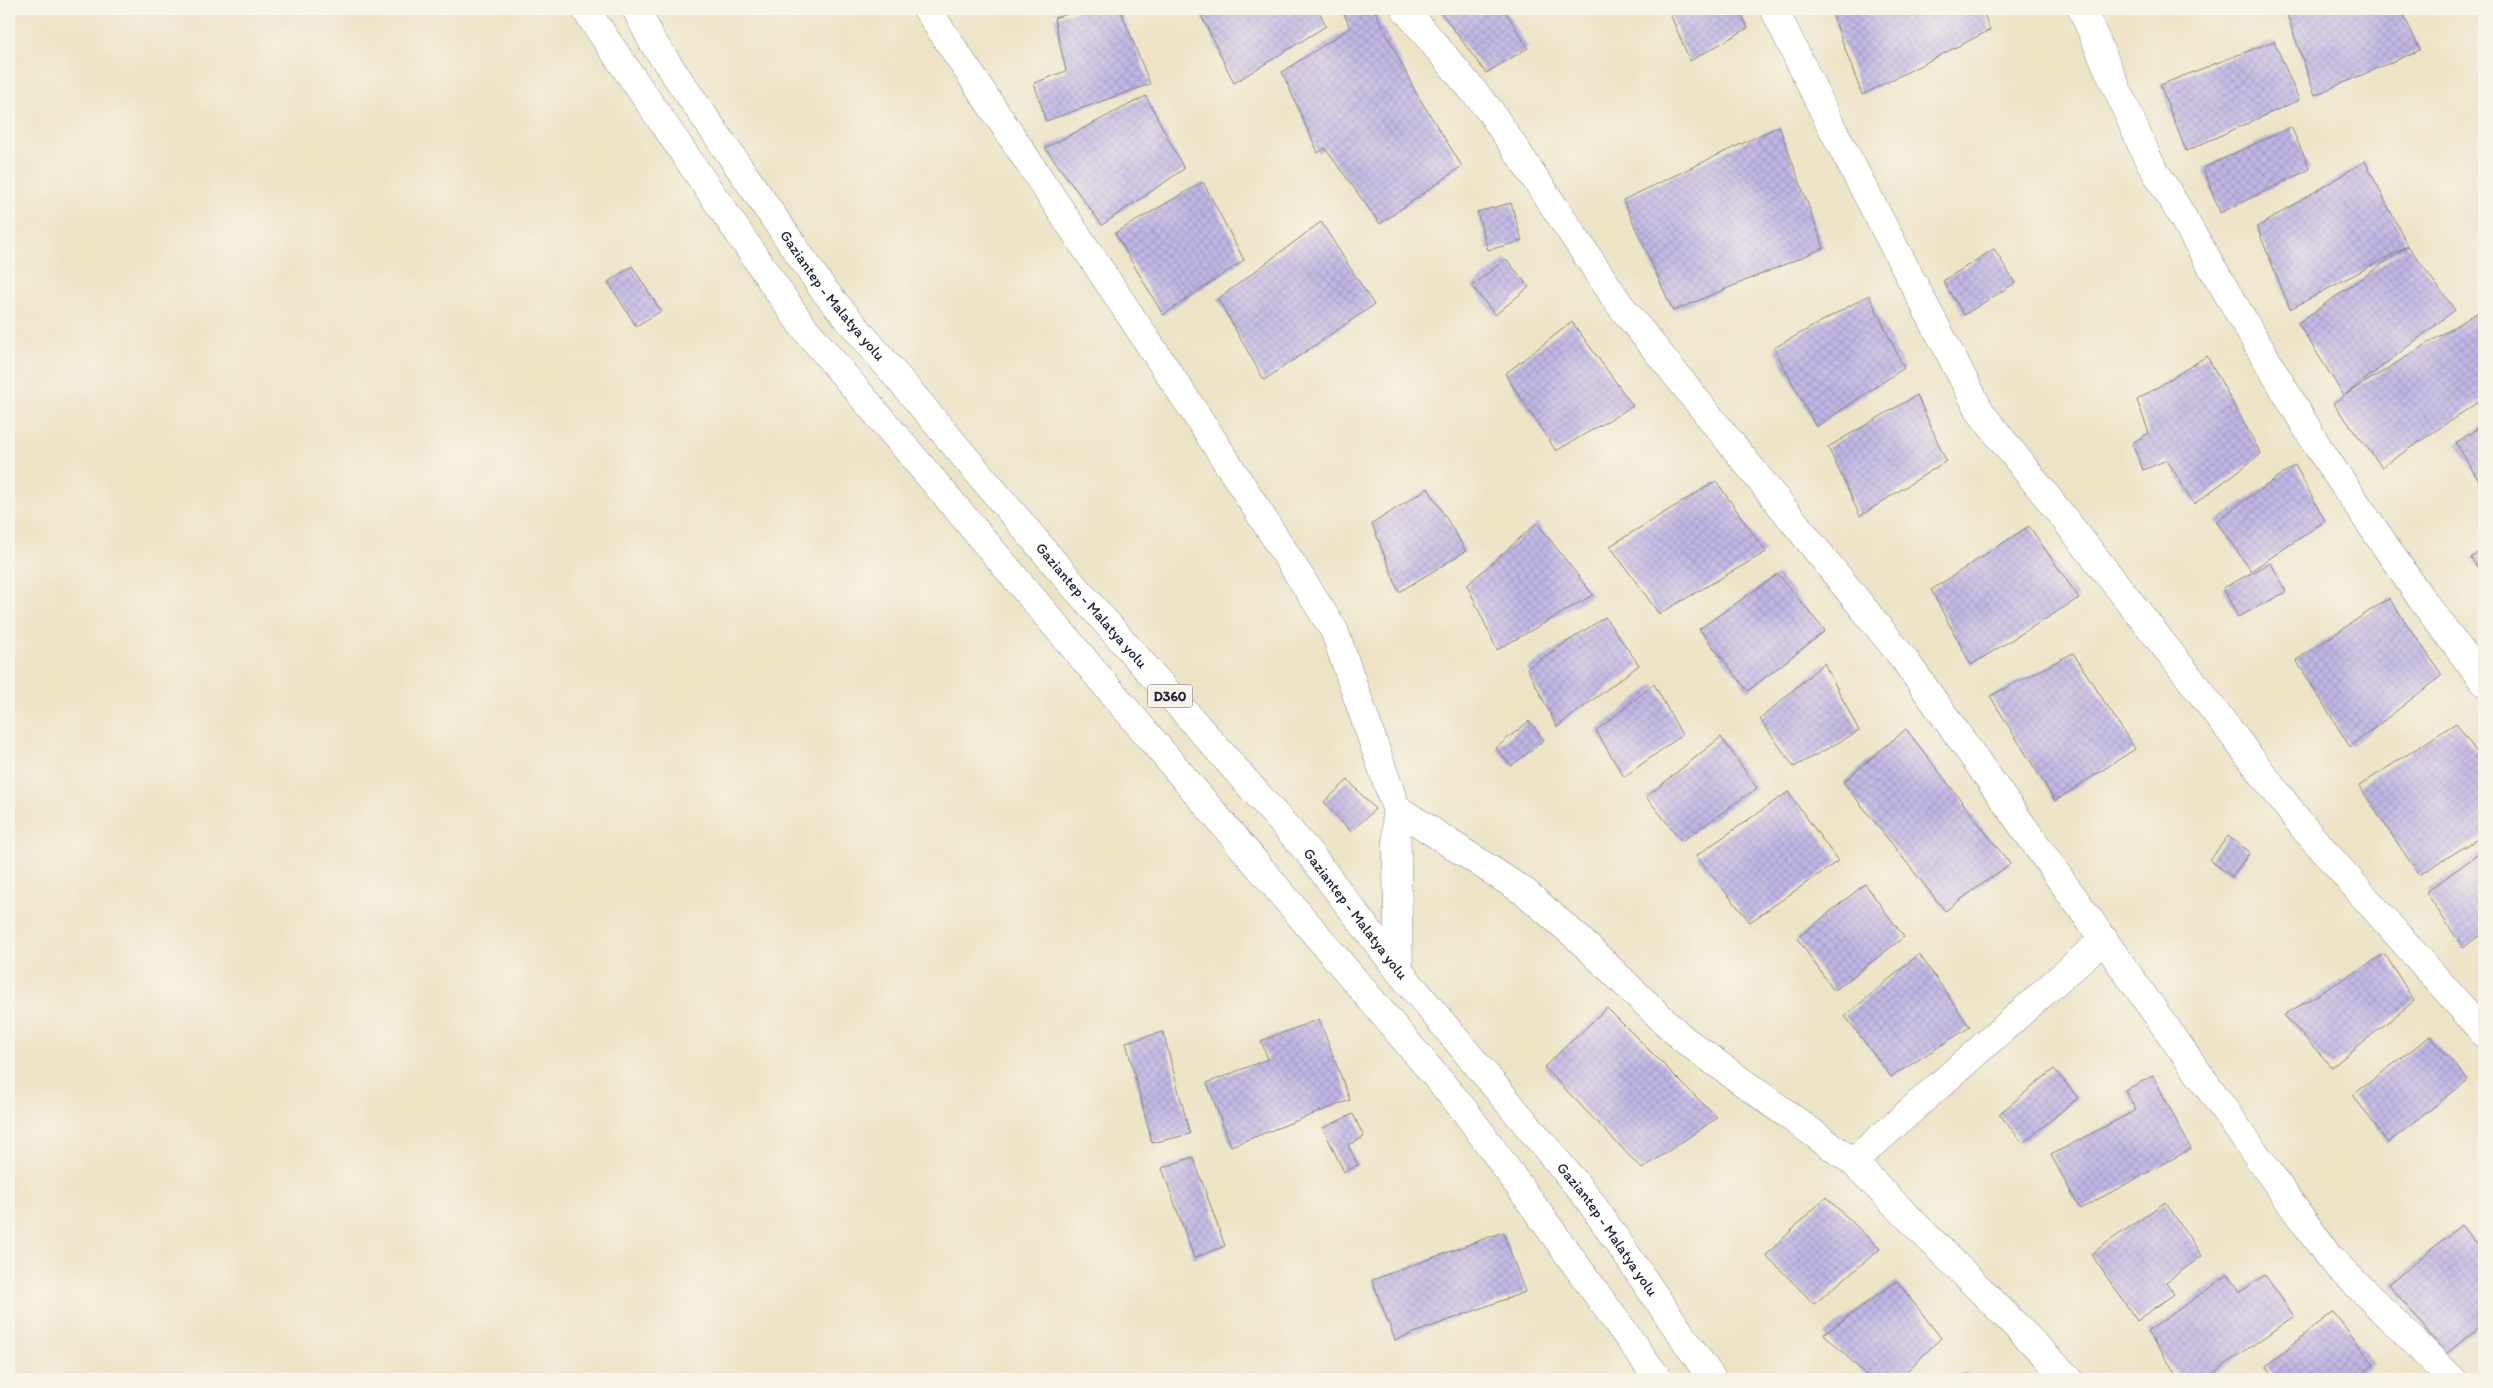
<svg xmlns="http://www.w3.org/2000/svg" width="2493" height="1388" font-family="Itim,sans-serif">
	<defs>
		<pattern id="building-cross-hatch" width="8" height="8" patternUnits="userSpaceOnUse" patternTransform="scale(1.25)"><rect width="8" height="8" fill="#bfb6e4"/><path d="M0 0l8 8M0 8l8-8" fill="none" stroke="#a49cc4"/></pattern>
	</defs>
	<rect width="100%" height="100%" fill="#f7f3e8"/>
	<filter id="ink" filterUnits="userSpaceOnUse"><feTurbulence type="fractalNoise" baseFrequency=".02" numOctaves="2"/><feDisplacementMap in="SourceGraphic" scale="10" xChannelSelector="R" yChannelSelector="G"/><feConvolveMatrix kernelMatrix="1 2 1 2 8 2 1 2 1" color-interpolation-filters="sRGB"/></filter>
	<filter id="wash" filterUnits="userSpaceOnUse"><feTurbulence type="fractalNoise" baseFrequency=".0096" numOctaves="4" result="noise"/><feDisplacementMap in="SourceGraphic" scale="20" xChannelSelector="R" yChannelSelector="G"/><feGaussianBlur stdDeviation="1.12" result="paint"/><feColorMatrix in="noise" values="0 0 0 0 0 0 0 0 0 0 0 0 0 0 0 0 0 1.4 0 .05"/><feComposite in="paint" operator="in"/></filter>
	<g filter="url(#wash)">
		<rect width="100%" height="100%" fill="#ede4c6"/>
		<g id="blocks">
			<!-- building -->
			<path fill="url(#building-cross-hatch)" d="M1083,9H1120L1150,84L1046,121L1034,83L1066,71L1054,18Z
				M1198,9H1318L1326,26L1234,83Z
				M1346,9H1374L1415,91L1462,166L1380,224L1325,148L1318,153L1282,72L1350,28L1343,11Z
				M1443,9H1504L1528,48L1486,73L1440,11Z
				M1668,9H1739L1748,28L1690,61Z
				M1840,9H1982L1990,30L1862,95L1832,13Z
				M2285,9H2401L2420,50L2315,95Z
				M2274,41L2299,100L2186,151L2160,85Z
				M1146,96L1184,169L1102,225L1045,148Z
				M1779,126L1824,248L1673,311L1623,200Z
				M2291,127L2310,169L2220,213L2203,168Z
				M2365,161L2408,246L2290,309L2257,227Z
				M1203,182L1244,260L1163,315L1115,233Z
				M1511,203L1522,241L1488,250L1477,212Z
				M1321,222L1374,305L1264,380L1218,299Z
				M2408,246L2455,310L2345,395L2480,311L2484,317V398L2382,467L2333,403L2344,396L2298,323Z
				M1994,249L2015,283L1964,315L1943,281Z
				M1506,259L1529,287L1495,315L1472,286Z
				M632,266L661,311L636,326L608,282Z
				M1869,295L1904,368L1816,427L1774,348Z
				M1572,322L1633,406L1556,451L1505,374Z
				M2207,356L2261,454L2194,504L2167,460L2143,470L2132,443L2149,433L2137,400Z
				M1917,395L1946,461L1860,516L1828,447Z
				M2484,424V489L2456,443Z
				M2295,465L2325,521L2251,571L2216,521Z
				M1716,481L1766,552L1659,614L1610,546Z
				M1428,488L1466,551L1399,592L1372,524Z
				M1537,523L1593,595L1497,650L1467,585Z
				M2029,526L2079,598L1971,665L1931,590Z
				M2484,548V577L2471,558Z
				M2271,563L2286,592L2238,617L2223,588Z
				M1778,574L1825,631L1748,691L1699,629Z
				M2389,598L2442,675L2350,747L2296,660Z
				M1605,617L1639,665L1557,727L1527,668Z
				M2073,653L2135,749L2055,801L1990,696Z
				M1824,663L1859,731L1794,767L1760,719Z
				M1654,684L1682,735L1624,777L1596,731Z
				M1529,721L1544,740L1511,766L1496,748Z
				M2456,723L2484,763V835L2419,875L2359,786Z
				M1906,729L2010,864L1945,911L1843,782Z
				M1721,737L1757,788L1682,841L1646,797Z
				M1348,780L1375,809L1351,832L1324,802Z
				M1788,792L1838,861L1750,922L1696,856Z
				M2228,836L2250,852L2232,877L2210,860Z
				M2484,850V932L2463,948L2426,892Z
				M1865,884L1904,937L1834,991L1797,938Z
				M1919,954L1970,1027L1891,1077L1845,1016Z
				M2385,954L2414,1001L2332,1067L2284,1015Z
				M1607,1008L1717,1118L1642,1169L1544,1067Z
				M1319,1019L1350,1100L1231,1146L1207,1083L1268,1059L1261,1041Z
				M1163,1032L1190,1134L1152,1143L1126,1042Z
				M2430,1036L2468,1080L2388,1143L2353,1095Z
				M2054,1069L2078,1098L2023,1143L1999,1114Z
				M2153,1076L2191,1149L2080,1209L2051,1155L2136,1110L2125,1090Z
				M1353,1114L1364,1137L1348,1145L1358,1165L1344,1172L1323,1128Z
				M1193,1157L1225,1246L1194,1258L1162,1168Z
				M1826,1197L1880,1249L1814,1304L1766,1255Z
				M2165,1202L2202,1256L2166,1282L2174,1294L2137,1321L2091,1254Z
				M2461,1225L2476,1244L2484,1237V1323L2446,1354L2389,1284Z
				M1503,1232L1525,1292L1395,1340L1372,1280Z
				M2229,1274L2240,1292L2265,1275L2294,1316L2205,1379H2180L2147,1332Z
				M1897,1281L1941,1338L1899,1379H1870L1824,1334Z
				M2333,1312L2374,1364L2356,1379H2276L2266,1366Z
				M1970,1374L1972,1379H1950V1378Z"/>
		</g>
	</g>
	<g filter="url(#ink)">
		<use href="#blocks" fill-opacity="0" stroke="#888380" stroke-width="1"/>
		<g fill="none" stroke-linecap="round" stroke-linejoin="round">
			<!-- minor casing -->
			<g stroke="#888380" stroke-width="29">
				<path id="minor" d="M927,9L1205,428L1334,630L1396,808L1399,971
					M1405,9L1490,111L1620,305L1904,659L2329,1257L2452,1379
					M1774,9L1830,124L1981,413L2185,672L2303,827L2484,1033
					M2082,9L2147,157L2318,447L2420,597L2484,682
					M1396,808L1526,893L1579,939L1683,1039L1853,1162L2069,1379
					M1853,1162L2104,939"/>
			</g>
			<!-- trunk casing -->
			<g stroke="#888380" stroke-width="29">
				<g id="trunk">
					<path d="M585,9L801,324L1465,1111L1658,1379"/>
					<path id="s1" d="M636,9L652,41L823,289L1073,585L1309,853L1399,971L1587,1197L1712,1379"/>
				</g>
			</g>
			<!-- minor -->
			<use href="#minor" stroke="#fff" stroke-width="28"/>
			<!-- trunk -->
			<use href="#trunk" stroke="#fff" stroke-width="28"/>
		</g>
	</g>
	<g text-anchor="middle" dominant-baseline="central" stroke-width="4" stroke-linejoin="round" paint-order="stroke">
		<!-- shield labels -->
		<rect fill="#f7f3e8" stroke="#62616f" stroke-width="1" x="1147.5" y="684.5" width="45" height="23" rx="4"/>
		<g font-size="14" font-weight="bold" fill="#22223b">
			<text x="1170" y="696">D360</text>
		</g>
		<!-- street labels -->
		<g font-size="15" fill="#22223b" stroke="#f7f3e8">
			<text stroke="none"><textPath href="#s1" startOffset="348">Gaziantep - Malatya yolu</textPath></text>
			<text stroke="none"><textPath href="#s1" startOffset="752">Gaziantep - Malatya yolu</textPath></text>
			<text stroke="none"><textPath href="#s1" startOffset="1158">Gaziantep - Malatya yolu</textPath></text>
			<text stroke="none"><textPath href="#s1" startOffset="1562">Gaziantep - Malatya yolu</textPath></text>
		</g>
	</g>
	<!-- margin -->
	<rect width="2493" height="1388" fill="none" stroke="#f7f3e8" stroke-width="30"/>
</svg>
